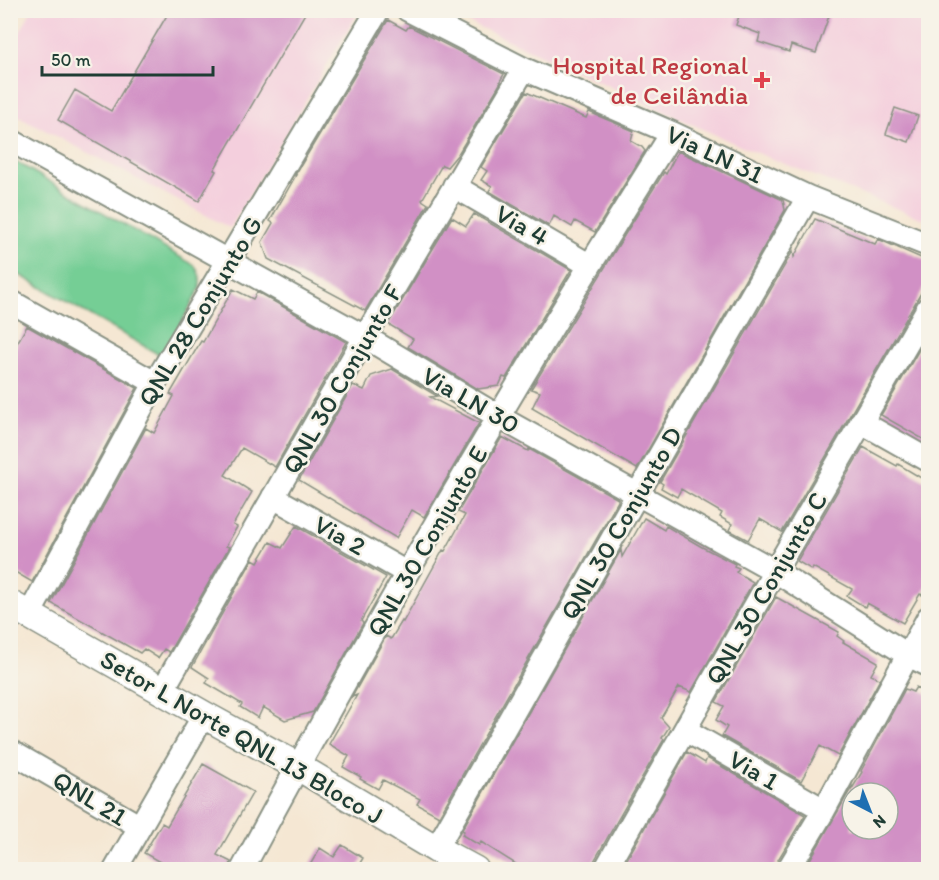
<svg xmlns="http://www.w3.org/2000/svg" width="939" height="880" font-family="Itim,sans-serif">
	<rect width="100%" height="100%" fill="#f7f3e8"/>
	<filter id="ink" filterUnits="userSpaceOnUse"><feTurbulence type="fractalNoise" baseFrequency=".0167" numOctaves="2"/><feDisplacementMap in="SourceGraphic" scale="12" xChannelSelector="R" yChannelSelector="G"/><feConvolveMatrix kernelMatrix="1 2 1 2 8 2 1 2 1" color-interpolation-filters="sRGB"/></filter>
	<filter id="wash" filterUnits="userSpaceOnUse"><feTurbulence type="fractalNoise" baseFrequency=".008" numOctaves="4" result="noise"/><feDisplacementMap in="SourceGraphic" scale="24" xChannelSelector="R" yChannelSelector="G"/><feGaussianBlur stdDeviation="1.35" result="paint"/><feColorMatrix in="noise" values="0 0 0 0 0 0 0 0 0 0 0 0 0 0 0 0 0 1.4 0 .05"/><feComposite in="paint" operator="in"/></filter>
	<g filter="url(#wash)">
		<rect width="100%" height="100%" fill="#f5e7d3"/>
		<!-- built -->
		<path fill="#f4cfdd" d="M31,11L358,10L359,11L230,228L11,112L10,51Z
			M444,11H928V221L740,146Z"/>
		<!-- green -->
		<path fill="#75ce95" stroke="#4a8664" stroke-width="1.5" d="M11,159L194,265C200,273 201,278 200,288L163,357L11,270Z"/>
		<g id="blocks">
			<!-- building -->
			<path fill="#d190c5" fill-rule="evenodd" d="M170,10H307L214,170L216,171L199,201L58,120L75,90L111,111Z
				M741,10H831L816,53L791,45L789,52L758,42L760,34L736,25Z
				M388,20L406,30L409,26L504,74L500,81L501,82L458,154L447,167L442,165L422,200L428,204L365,311L268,259L262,242L273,223L270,221L296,175H295Z
				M526,92L586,118L589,112L634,131L631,141L642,147L645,151L595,232L575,221L572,227L554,216L549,226L489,191L492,186L481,180L487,171L481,167Z
				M895,108L918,116L909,142L886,134Z
				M678,151L783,200L785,210L637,469L532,408L540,392L531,389L627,231L664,172L666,174Z
				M474,214L571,270L506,378L503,377L499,386L478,389L408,347L413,339L388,324L452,217L466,226Z
				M815,219L875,244L878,239L928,261V281L782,532L760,519L748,540L729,530L732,524L720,517L722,513L681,489L677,497L661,488L663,484L660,482L793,251L794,257Z
				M233,289L253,299L257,292L346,342L275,467L242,448L225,475L252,492L233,525L237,527L226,546L229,547L169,652L164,649L158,658L144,649L140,653L51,603L146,428L154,433L174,396L170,394L201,341L203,342Z
				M27,326L137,388L32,582L10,569V355Z
				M920,348L928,352V442L881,415Z
				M392,369L437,396L430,397L479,423L424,517L412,510L396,538L299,480L353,385L364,390L371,376Z
				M502,437L528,451L529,449L618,499V501L439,816L417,804L420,799L383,780L378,789L360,779L361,777L343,767L349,756L329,744L357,695L352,697L386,636L391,639L402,621L403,622L443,550L445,551L465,515L458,512Z
				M863,447L897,466L898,464L928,482V584L922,595L920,594L903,623L867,603L865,607L847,596L852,589L813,567L812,570L797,561Z
				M644,518L664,530L666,526L702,547L735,564L734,566L739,568L736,572L753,582L691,692L679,687L661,718L669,727L662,738L664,739L593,863L592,870H525L481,842L479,845L462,835L464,831L462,830L621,550L622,557Z
				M296,526L386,577L361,621L363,623L313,712L285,720L263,707L258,718L240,707L242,704L206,683L209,678L192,667L253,559L258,562L270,542L282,548Z
				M776,597L839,632L837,636L844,641L843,642L878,662L871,675L880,679L838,756L820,746L801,781L722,736L727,727L716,720L724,706L716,702Z
				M916,687L928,694V870H804L852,787V789L862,772L861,771L905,689L913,692ZM852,793H888V829H852Z
				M687,752L705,763L707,758L805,815L776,863L775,870H621Z
				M203,764L253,792L217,855L231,862L229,870H156L160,862L144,853L162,823L167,826Z
				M342,845L363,858L356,870H307L320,848L334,857Z"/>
		</g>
	</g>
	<g filter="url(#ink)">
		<use href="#blocks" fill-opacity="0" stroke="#8a9284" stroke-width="1.5"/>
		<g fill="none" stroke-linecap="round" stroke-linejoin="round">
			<!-- minor casing -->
			<g stroke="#8a9284" stroke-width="26">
				<path id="minor" d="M408,10L524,69L672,133L808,197L928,245
					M10,140L365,337L499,417L775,571L908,655L928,665
					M454,186L589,265
					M10,301L155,383
					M861,422L928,460
					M273,497L407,573
					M29,615L155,383L378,10
					M162,691L365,337L524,69
					M685,730L824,810
					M10,751L139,826
					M436,849L637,495L808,197
					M115,870L204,715
					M242,870C376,619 521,374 672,133
					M605,870L775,571L928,308
					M788,870L824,810L928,618"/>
			</g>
			<!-- tertiary casing -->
			<g stroke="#8a9284" stroke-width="30">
				<path id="tertiary" d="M10,604L204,715L297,766L436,849L475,870"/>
			</g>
			<!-- minor -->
			<use href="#minor" stroke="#fff" stroke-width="22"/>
			<!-- tertiary -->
			<use href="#tertiary" stroke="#fff" stroke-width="27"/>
		</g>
	</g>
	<!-- markers -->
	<path fill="#e0444e" stroke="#f7f3e8" stroke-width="2" d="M759 71h6v6h6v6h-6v6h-6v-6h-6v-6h6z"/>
	<g text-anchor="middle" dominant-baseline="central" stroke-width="5" stroke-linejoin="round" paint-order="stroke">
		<!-- health labels -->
		<g font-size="26" fill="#be3a42" stroke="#f7f3e8" text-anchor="end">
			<text x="748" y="65">Hospital Regional<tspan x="748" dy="30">de Ceilândia</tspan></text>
		</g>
		<!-- street labels -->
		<g font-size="26" fill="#1f3d34" stroke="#f7f3e8">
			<text transform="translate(715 154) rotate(25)">Via LN 31</text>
			<text transform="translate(522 225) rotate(30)">Via 4</text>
			<text transform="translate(200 311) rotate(-59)">QNL 28 Conjunto G</text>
			<text transform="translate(342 379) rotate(-60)">QNL 30 Conjunto F</text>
			<text transform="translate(471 400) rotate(30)">Via LN 30</text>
			<text transform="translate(621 523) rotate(-60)">QNL 30 Conjunto D</text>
			<text transform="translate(340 535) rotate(29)">Via 2</text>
			<text transform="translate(427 541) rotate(-60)">QNL 30 Conjunto E</text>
			<text transform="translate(766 588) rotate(-60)">QNL 30 Conjunto C</text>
			<text transform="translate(242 737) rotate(30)">Setor L Norte QNL 13 Bloco J</text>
			<text transform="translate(754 770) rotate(30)">Via 1</text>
			<text transform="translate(90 798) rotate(31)">QNL 21</text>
		</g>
	</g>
	<!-- margin -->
	<rect width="939" height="880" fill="none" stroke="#f7f3e8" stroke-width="36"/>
	<!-- north arrow -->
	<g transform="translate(870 811) rotate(138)"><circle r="28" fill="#f7f3e8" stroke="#a1aaa0" stroke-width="1.5"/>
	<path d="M0-4.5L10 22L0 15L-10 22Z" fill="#1f6fb2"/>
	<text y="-9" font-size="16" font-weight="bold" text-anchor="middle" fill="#1f3d34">N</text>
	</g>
	<!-- scale -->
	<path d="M42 66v9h171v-9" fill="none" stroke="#1f3d34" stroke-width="3"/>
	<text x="51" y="66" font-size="18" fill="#1f3d34" stroke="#f7f3e8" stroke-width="4.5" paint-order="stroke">50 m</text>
</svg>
